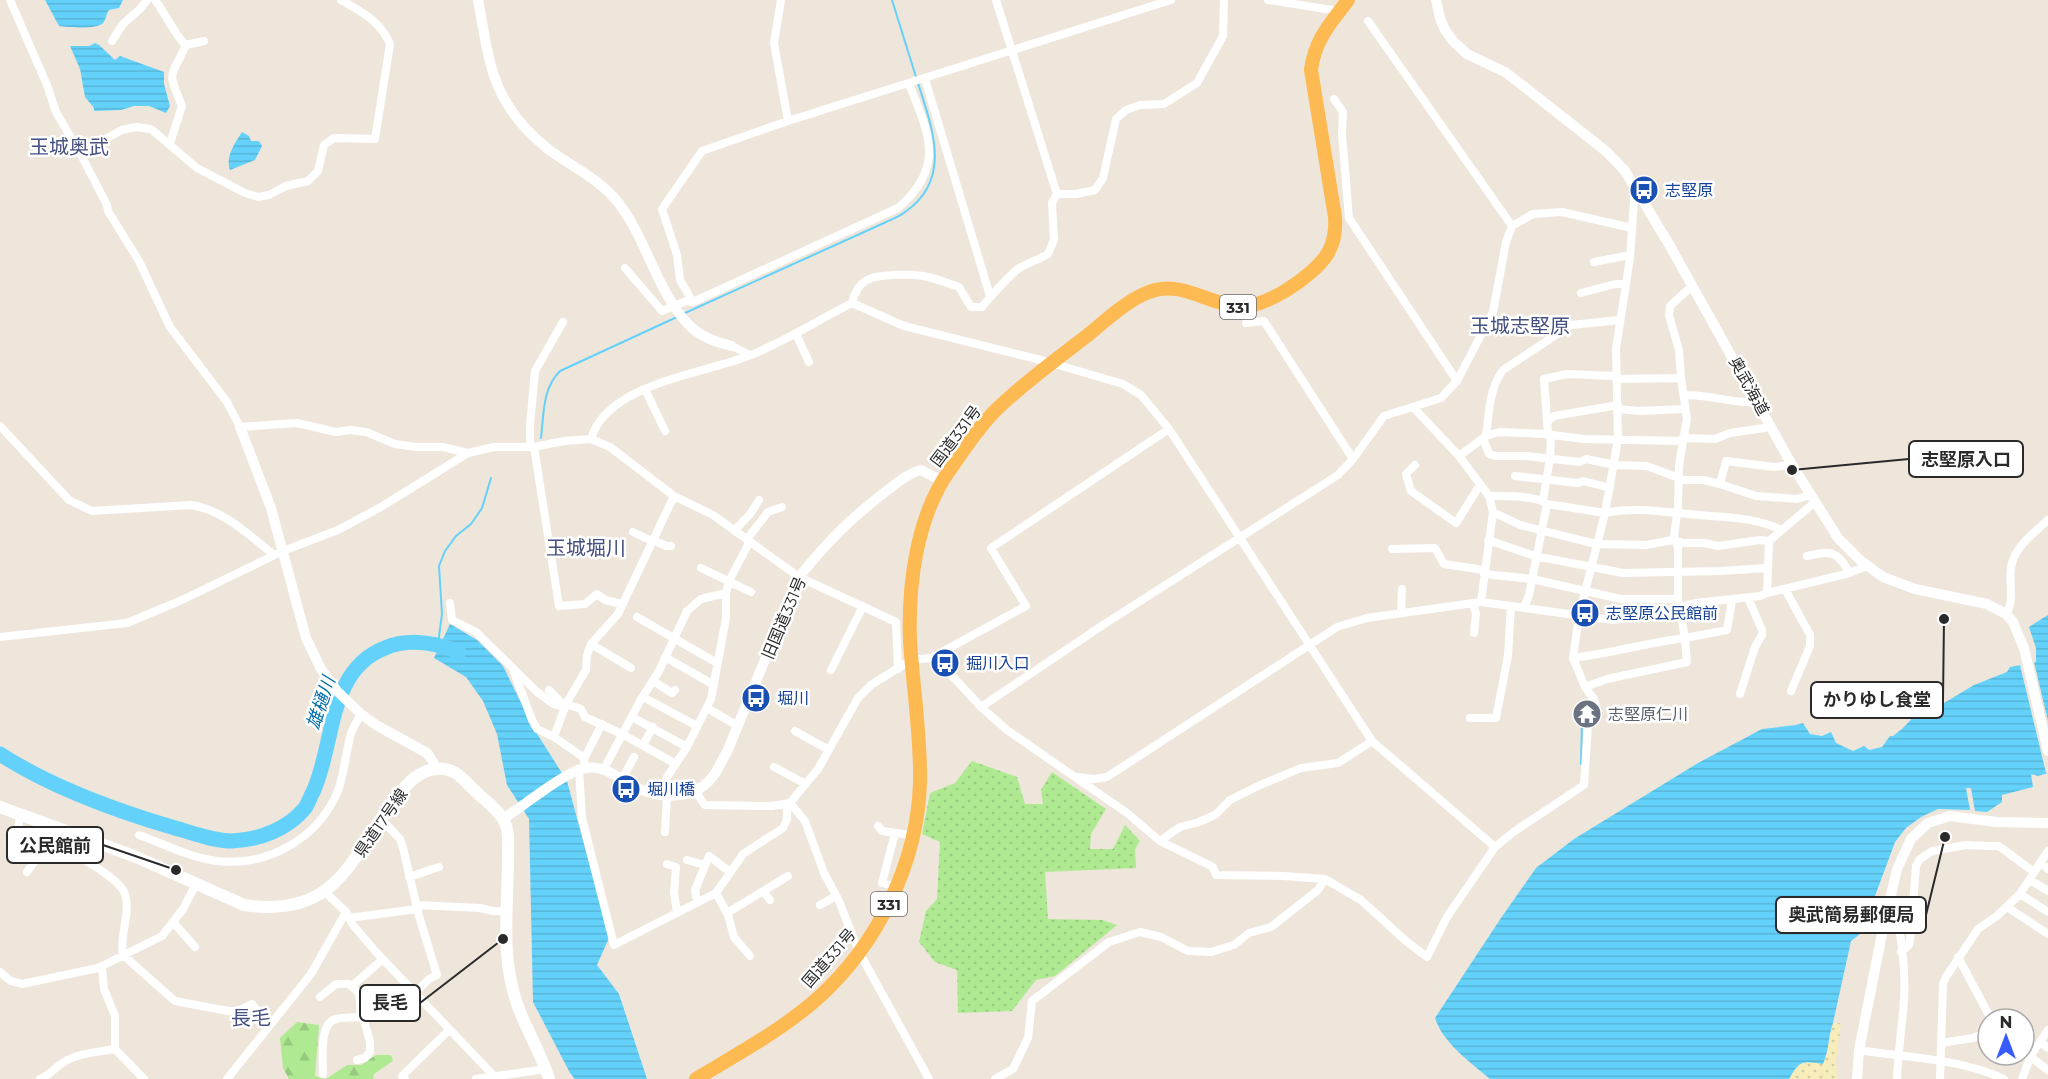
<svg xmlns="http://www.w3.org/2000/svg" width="2048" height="1079" font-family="Montserrat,'Noto Sans JP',sans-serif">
	<defs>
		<pattern id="grass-dots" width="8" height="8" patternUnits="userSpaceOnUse" patternTransform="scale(1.5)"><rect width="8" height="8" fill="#afea92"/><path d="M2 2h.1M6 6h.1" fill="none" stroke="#97c97e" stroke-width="1.8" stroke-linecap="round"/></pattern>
		<pattern id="forest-firs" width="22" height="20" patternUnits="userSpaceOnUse" patternTransform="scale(1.5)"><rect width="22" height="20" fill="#afea92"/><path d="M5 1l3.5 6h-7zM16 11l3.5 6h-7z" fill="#97c97e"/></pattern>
		<pattern id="sand-dots" width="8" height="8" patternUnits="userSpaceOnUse" patternTransform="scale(1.5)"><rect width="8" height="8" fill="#f6edbb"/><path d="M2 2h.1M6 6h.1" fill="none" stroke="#d3cba1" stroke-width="1.8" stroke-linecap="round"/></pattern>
		<pattern id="water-rules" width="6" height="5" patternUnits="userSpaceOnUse" patternTransform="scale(1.5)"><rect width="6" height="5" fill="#64d1fa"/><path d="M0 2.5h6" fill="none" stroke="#57b4d6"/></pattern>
	</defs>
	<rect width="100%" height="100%" fill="#eee6db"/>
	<!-- grass -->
	<path fill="url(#grass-dots)" d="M972,761L1017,777L1025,804H1043L1041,790L1052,772L1106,809L1091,834L1090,849H1113L1125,825L1140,841L1135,849L1136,868L1045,872L1048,919L1102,920L1117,925L1055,976L1036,980L1012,1011L958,1013L957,970L935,962L919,942L926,911L937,899L940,842L922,834L930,793L955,783Z"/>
	<!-- forest -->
	<path fill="url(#forest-firs)" d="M297,1022L319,1025L315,1076L326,1079H289L283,1068L280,1038Z
		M376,1055H391L393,1061L374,1074L373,1079H326L347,1065H361Z"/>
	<!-- sand -->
	<path fill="url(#sand-dots)" d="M1833,1023H1841L1836,1061L1838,1079H1789L1797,1065L1827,1056L1829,1035Z"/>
	<!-- water -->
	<path fill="url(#water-rules)" d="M45,0H123L119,8L109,10C106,14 106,20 103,23C96,30 68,27 59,26Z
		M95,43L99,45L115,60L120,56L164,72V84L170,106L166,113L149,106H134L121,110L94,111V108L85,97L80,69L70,46H89Z
		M242,132L249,136L251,141H259L262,146L255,160L230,170C225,157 235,143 242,132Z
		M2048,615V773L2038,776L2031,774L2033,787L2002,795V802L1987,812L1975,811L1971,788H1966L1970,810L1938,809L1921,817L1906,828L1895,842L1872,904L1865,930L1851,941L1833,1023C1828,1037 1829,1051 1823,1064C1802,1061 1800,1060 1789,1079H1490C1470,1062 1443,1043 1435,1018L1501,918L1536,868L1574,839L1698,763L1762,729L1796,725L1803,723L1810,734L1822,736L1831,732L1836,743L1853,751L1864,746L1869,750L1882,747L1890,736H1893L1902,729L1916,714L1939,706L1974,685L2007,672L2010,667L2036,662V648L2029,627Z
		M450,624L477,640L503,666L534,729L567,781L609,938L597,965L619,994L647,1079H575L570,1073L533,1002L529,819L507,785L497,734L483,701L466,677L434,658Z"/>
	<!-- pier -->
	<path fill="#eee6db" d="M2034,662L2048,721V773H2046L2020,665Z"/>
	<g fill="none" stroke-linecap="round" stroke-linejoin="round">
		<!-- stream -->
		<path stroke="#64d1fa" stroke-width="2" d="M892,0L916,77
			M685,313L884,223C890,220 899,217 905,212C953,179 932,128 918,83
			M541,438C544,414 542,389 560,371L677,317
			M438,644L442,614L439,566L445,551L456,536L471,524L482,508L491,478
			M1581,764L1582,721"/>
		<!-- river -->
		<path stroke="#64d1fa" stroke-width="15" d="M0,754C51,787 117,811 175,828C193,833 213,841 232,841C259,840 288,829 305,808C308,804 310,797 313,792C335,745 327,670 385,648C408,638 436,643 459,652"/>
		<!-- minor -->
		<path stroke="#fff" stroke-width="8" d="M10,0L47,85L56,112L80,153L107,205L108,211L139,261L170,327L227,402L240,427L297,423L336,432L350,430L366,432L395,444L416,447H443L468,453
			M155,0C163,10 178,40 186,45
			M781,0L774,43L788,121
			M1268,0L1339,11
			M1368,21L1512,226
			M112,41L123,24L140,9L147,0
			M925,79L990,296
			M1334,99L1343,112L1342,134L1349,218L1457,381
			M170,143L182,106C167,69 170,80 186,45L204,41
			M80,153L122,130L136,127L151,129L197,168L245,193L258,197L269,195L286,186L308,181L318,171L324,145L334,138L375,139L390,44C380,21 362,12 341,0
			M1057,194H1076L1095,190L1103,178L1116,119L1126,110L1140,105L1164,104L1197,83L1223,36L1224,0
			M1594,262L1630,255
			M625,268L662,311L686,301L693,302L898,208C946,167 929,134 909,84
			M1581,293L1615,284H1626
			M693,302L680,280L677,255L662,209L702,151L788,121L1171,0
			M852,303C854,294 858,285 867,280C877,274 911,274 923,276C935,278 947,283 959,287L971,307H982C988,299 1010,275 1018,269C1027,263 1038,260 1048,254L1054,240L1052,203L1057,194L996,0
			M1246,323L1264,321L1353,459
			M796,334L809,362
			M732,346L750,355
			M1616,379L1681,378
			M645,389L665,431
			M1684,395C1709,394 1732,404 1757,402
			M1413,407L1459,456L1489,496C1503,496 1537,495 1547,504L1605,513C1635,506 1669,513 1699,515C1727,518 1756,517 1781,530
			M1618,409L1639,411L1685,409
			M1547,422L1554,416L1618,405
			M0,426L69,500L92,511L191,505C224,510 249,535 274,555
			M1548,435L1544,379L1567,374L1616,376
			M1486,436C1489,413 1489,389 1503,370L1571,325L1620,320
			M1483,438L1489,454L1496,456H1526L1580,462L1586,459L1615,465L1647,466L1684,480H1704L1720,484L1756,496L1797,499L1810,495
			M1683,438L1715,439L1730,433L1771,427
			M591,439C607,383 704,374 751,355C786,341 818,320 852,303L904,326L1041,360L1123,384L1141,395L1169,429L1372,741L1495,847
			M1683,441L1687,419L1681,378L1679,350L1669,315L1670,306L1692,286
			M530,447V425L535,371L563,322
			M534,447L559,606L585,604L597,594L605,600L622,604
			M1459,456L1486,436L1499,432L1544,434L1584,439L1683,441L1679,466L1678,507L1674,536L1678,547V599L1685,638C1647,643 1611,653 1573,658
			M1415,465L1406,474L1411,491L1456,523L1480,485
			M1515,476L1578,483L1583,481L1610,488
			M1720,484L1726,461L1774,467L1792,465
			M1543,501L1550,458L1551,436
			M1493,512L1520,525L1596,544L1646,545L1673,540L1683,543H1704L1718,546L1760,540L1769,541
			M735,530L751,513L759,500
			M633,532L652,541
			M747,539L768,512L782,507
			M653,540L666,546H671
			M1488,540L1535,556L1623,573L1721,571L1767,568
			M1392,549L1435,548L1444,564L1484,570
			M1807,556C1833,550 1836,551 1850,573
			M701,568L751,592
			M1484,574L1532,579L1621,599H1678
			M1785,589L1810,635V646L1791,691
			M1767,593L1846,574L1867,566
			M1481,602L1493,512L1489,496
			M450,603L452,620L476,632L536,691L552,703L565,708
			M1473,603L1476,614L1474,633
			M1524,608L1529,595L1547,504
			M1401,613L1402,589
			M2006,614C2016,599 2007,580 2012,563C2017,545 2035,532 2048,520
			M637,617L717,663
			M0,637L127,623L182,600L283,551L338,530L381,507L468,453L494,447H534L564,441L591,439L610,447L674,496L713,515L799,577L896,622L898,669
			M591,644L631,668
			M665,657L714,685
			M931,658L945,668L981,707L1007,730L1127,813L1160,841L1213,867L1216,875L1283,876L1325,879L1361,900L1406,941L1427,957L1447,917L1495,847L1515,831L1584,785L1588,725L1590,720L1598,713L1594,699L1585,687L1573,658L1579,616L1605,513L1618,439L1616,349L1630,258L1635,187
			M831,670L863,606
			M514,672L532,720L537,729L554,737
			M653,681L672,693L675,690
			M1585,687L1607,679L1687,662L1685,638L1727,630L1732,600
			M549,690L565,706
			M1740,694L1755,647L1762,635V630L1748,598
			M643,697L697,726
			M566,704L581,709L585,717L622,734L676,764
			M981,707L1106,623L1338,475L1353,459L1384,416L1441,398L1457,381L1493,312L1506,242L1512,226L1533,214L1562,212L1632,228
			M707,708L738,726
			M632,717L687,747
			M1470,718H1496L1508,656L1511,606
			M795,731L829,750
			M643,745L653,727
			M584,759L602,724
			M774,767L806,784
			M586,768L583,757L554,737L566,704L586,670L587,655L591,644L618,614L674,496
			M579,769L582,818L614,945L716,893L743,854L783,828L787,819V804
			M604,769L640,701L659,671L687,611L701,599L726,593
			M1077,777L1094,779L1107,777L1337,627L1367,618L1481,602L1613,620L1653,614L1696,603L1760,596L1767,593L1769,541L1815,502
			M622,779L634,757
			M695,791L705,805L772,806L790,803L818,769L858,698L871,685L911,660L931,658L1026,606L991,548L1169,429
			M663,796L667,777L687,747L711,699L726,618V593L729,581L750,541
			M790,803L805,821L824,873L839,901L859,952L929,1079
			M20,816L18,829C29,835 42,837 53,843C70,851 119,877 125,894C131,915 119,935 123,955L175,1001L228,1011H237L252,1004L270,1025
			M381,819L400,839L403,848L419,916L437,975L429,979L415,993
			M878,826L882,831L895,833
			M665,832L667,797
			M139,835C164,844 191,858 217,861C267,867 317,839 337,793C345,774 345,753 351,734C353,727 358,720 361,714
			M1160,841L1180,827L1199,822L1215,815L1230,800L1258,786L1301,768L1338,763L1372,741
			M687,860L705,865
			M2040,863L2048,869
			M667,864L676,867L674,893L677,912
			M27,872L37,858L44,839
			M409,877L439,867
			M2030,880L2048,891
			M897,887L882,883L895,833L913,835
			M324,891L346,912L353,925L376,952L493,1075
			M763,891L770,900
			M716,893L728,915L734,937L750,956
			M2020,894L2048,912
			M1891,895C1901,927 1906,967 1904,1000C1902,1027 1898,1053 1897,1079
			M697,902L695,890L709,856L730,872
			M416,905L480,908L493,911H508
			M820,905L836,896
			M2007,907L2048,934
			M727,913L788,876
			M349,918L417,909
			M173,922L195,947
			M1901,952L1909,945L1910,940L1916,866L1919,860L1932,851L1966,845L1989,846H1998L2003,849L2034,872
			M1958,957L1991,1019
			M102,966L104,989L115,1016V1049L144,1079
			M0,972L11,981L22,984L98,968L162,936L183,909L196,884
			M352,986L383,959
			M320,997L336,984H349L359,993L361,1017H363L370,1042V1052L365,1058L357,1060
			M363,1017L375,1013
			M2040,1042L2048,1048
			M1941,1043L1973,1038L1988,1032
			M1859,1050C1907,1058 1959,1058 2004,1079
			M2024,1052L2048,1070
			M323,1074C323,1060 319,1022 336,1019C344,1017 352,1018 361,1017
			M40,1079C50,1075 55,1067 64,1062C78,1053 99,1052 115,1049
			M227,1079L311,974L346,912
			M405,1079L402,1076L449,1030
			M476,1079L546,1069
			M995,1079L1013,1069L1028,1038L1032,1001L1109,942L1140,932L1161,937L1188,951L1211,952L1234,945L1249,933L1271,927L1318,890L1325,879
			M1940,1079L1943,984L1946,977L1978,929L1997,916L2020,894L2048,851
			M2022,1079L2031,1055L2048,1030"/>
		<!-- tertiary -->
		<path stroke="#fff" stroke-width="10" d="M478,0C485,35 488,75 508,105C518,122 533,137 548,149C572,167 602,180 620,205C647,241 658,293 688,324C700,337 716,342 732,346
			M1436,0L1440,18L1445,30L1454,42L1467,54L1505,72L1522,85L1607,152L1625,171L1670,246L1792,465L1838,538L1860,560L1883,577L1915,589L1987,604L2006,614L2013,622L2024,648L2048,751
			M240,427L271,508L306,638L321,669L337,691L361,714L376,725L427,753L433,762L434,769
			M503,819C522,807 566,771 585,768C603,765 616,776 631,785C659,800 697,802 716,772C720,765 723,758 727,752L799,577C827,542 850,519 885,492C896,484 908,473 921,470L942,481
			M1857,1079L1859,1050L1882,934L1897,869L1911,839L1928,823L1950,816L1996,822L2048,823"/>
		<!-- secondary -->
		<path stroke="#fff" stroke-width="12" d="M0,807L134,856L244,905C344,920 352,849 403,789C412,779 422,770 437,769C454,767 463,779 474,790C483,799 497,808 503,819C510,830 508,847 508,859C508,901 502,945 512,986C519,1019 539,1047 549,1079"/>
		<!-- trunk -->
		<path stroke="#feba52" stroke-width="14" d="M696,1079C737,1054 782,1030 818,998C878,944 918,862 920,782C921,735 913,688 910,641C908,586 916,518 949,471C964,450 979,426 998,408C1025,382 1058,358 1088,335C1105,321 1123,304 1142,295C1178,277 1202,302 1236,306C1264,310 1314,276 1328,253C1334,242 1336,229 1335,217L1311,70C1315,39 1330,24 1348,0"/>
	</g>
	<!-- icons -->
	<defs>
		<g id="bus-disc" transform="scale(1.5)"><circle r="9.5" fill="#1a4fb4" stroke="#fff"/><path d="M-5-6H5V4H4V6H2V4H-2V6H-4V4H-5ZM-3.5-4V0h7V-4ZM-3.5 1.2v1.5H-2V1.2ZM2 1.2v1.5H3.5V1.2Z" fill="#fff"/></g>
		<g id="temple-disc" transform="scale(1.5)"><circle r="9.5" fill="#6b7280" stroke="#fff"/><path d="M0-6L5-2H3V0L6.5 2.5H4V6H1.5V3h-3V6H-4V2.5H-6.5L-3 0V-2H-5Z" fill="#fff"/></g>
	</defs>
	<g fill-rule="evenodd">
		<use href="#bus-disc" x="1644" y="190"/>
		<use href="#bus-disc" x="1585" y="613"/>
		<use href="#bus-disc" x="945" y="663"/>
		<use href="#bus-disc" x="756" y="698"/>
		<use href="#temple-disc" x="1587" y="714"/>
		<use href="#bus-disc" x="626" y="789"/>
	</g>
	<g text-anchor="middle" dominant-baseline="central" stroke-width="5" stroke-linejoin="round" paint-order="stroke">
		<!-- shield labels -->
		<g fill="#fff" stroke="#6a6a6a" stroke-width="1.5">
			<rect x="1220" y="295" width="36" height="24" rx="4.5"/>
			<rect x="871" y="892" width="36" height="24" rx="4.5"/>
		</g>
		<g font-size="15" font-weight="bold" fill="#2a2a2a">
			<text x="1238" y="307">331</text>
			<text x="889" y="904">331</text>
		</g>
		<!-- transit labels -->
		<g font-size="16" fill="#164399" stroke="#fff" text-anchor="start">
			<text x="1665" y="190">志堅原</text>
			<text x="1606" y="613">志堅原公民館前</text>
			<text x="966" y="663">掘川入口</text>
			<text x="777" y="698">堀川</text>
			<text x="647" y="789">堀川橋</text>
		</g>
		<!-- street labels -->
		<g font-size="16" fill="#2a2a2a" stroke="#fff">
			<text transform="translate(1749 386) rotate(61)">奥武海道</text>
			<text transform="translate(956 436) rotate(-53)">国道331号</text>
			<text transform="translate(784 618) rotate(-67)">旧国道331号</text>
			<text transform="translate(381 823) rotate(-55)">県道17号線</text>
			<text transform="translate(829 958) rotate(-49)">国道331号</text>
		</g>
		<!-- worship labels -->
		<g font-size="16" fill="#5b616d" stroke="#fff" text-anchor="start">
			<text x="1608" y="714">志堅原仁川</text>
		</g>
		<!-- water labels -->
		<g font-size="18" font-style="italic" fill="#006ea8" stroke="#fff">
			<text transform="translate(321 703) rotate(-72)">雄樋川</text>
		</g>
		<!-- quarter labels -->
		<g font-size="20" fill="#465080" stroke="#fff">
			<text x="69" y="147">玉城奥武</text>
			<text x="1520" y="326">玉城志堅原</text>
			<text x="586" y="548">玉城堀川</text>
			<text x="251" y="1018">長毛</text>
		</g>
	</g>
	<!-- callouts -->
	<path fill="none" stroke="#2a2a2a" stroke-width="2" d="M1792 470L1909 459M1944 619L1943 700M176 870L103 845M1945 837L1926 915M503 939L420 1003"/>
	<g fill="#2a2a2a" stroke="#fff" stroke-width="2">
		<circle cx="1792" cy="470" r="6"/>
		<circle cx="1944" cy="619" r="6"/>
		<circle cx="176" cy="870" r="6"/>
		<circle cx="1945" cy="837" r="6"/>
		<circle cx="503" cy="939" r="6"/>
	</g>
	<g fill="#fff" stroke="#2a2a2a" stroke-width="2">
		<rect x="1909" y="441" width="114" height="36" rx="6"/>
		<rect x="1811" y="682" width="132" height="36" rx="6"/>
		<rect x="7" y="827" width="96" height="36" rx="6"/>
		<rect x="1776" y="897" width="150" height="36" rx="6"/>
		<rect x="360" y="985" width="60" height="36" rx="6"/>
	</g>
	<g font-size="18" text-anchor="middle" font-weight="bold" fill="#2a2a2a">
		<text x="1966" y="466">志堅原入口</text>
		<text x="1877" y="706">かりゆし食堂</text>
		<text x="55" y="852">公民館前</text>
		<text x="1851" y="921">奥武簡易郵便局</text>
		<text x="390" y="1009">長毛</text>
	</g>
	<!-- north arrow -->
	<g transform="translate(2006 1037)"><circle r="28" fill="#ffffff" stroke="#aaaaaa" stroke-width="1.5"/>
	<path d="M0-4.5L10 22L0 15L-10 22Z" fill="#375bff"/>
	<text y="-9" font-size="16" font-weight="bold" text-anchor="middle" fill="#2a2a2a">N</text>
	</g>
</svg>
